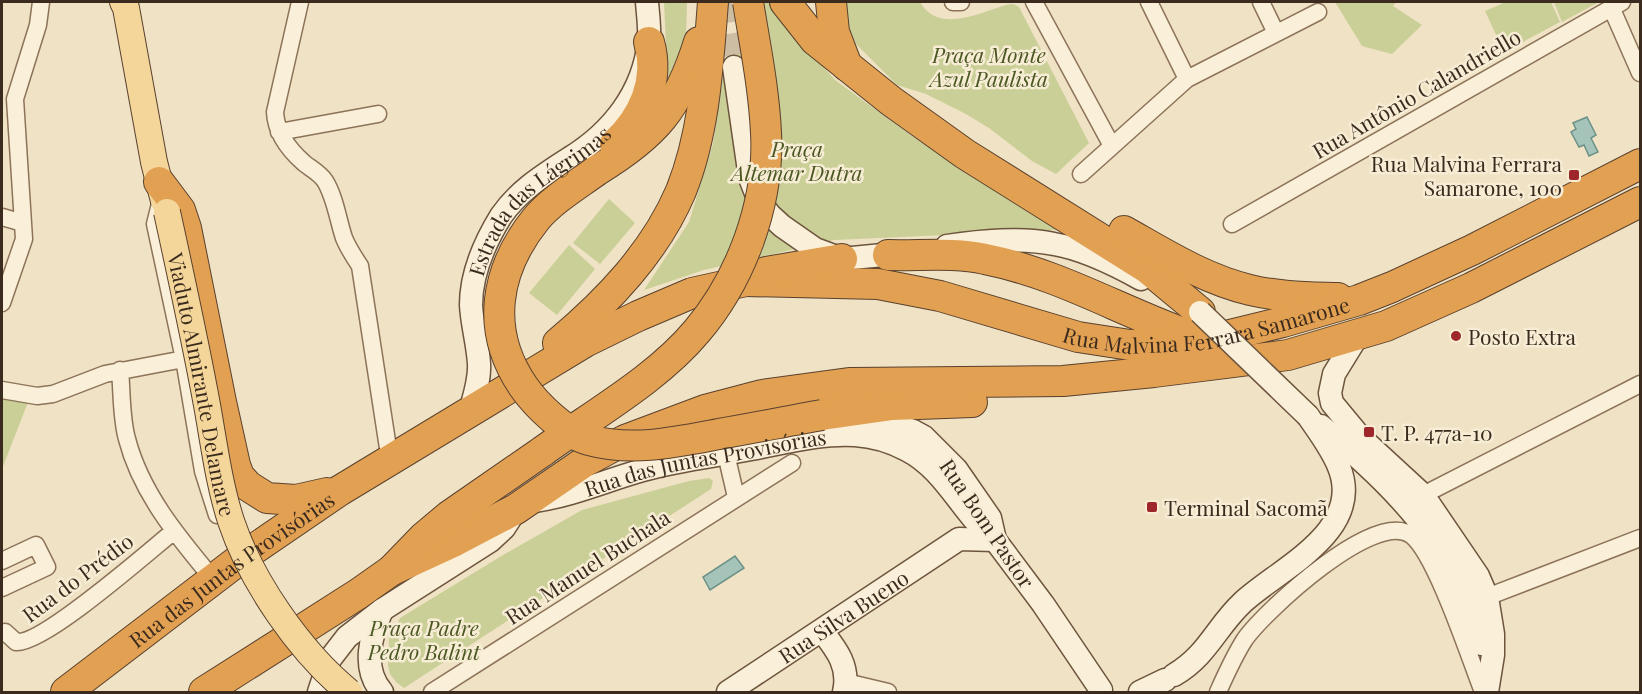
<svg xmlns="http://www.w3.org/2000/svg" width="1642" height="694" font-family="'Playfair Display',serif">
	<rect width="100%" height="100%" fill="#f0e2c4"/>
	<!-- green -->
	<path fill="#c9cf97" d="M664,2H687L686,37L665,85L667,67Z
		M752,2H772L796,36L835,80L909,134L1059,230L834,240L704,270L644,290L689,222L713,144L725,62Z
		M846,2H920C938,34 979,13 1006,5L1013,4L1019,7L1089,143L1056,174L1032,161L989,128L966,114L926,94L897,85L856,44L847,23Z
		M1335,2H1396L1393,6L1422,25L1392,54L1362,46Z
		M1506,2H1551L1560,22L1504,52L1485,11Z
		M1554,2H1599L1562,22Z
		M609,199L635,223L600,264L573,243Z
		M569,245L595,269L557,315L529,293Z
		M2,391L30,397L2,469Z
		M709,478L713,481L711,489L404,688L396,682L390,674L388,665L389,639L400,618L503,555L582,510L689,481Z"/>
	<!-- water -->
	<path fill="#a6c3ba" stroke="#6c9288" stroke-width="1.5" d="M1587,117L1596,135L1591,138L1598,152L1589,156L1584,145L1579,147L1571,132L1576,129L1573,123Z
		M735,556L744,568L710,590L703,577Z"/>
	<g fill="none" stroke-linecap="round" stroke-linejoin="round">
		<!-- secondary-tunnel -->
		<path stroke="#ccbda3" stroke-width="22" stroke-dasharray="22 11" stroke-linecap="butt" d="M720,2L726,20L734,67"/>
		<!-- street casing -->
		<g stroke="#8c7359" stroke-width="19">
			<path id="street" d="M300,2L275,112C276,133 288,149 304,163C310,168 320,173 325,181C335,197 338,220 344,238C348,248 354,257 360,266L390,461
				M953,2H961
				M1034,2L1112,146
				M1149,2L1187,79
				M1261,2L1276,33
				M1611,7L1640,73
				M279,132L378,114
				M1081,174L1187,79L1318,12
				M161,200L155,224L184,359L203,471L217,515
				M2,217L23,223
				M1232,224L1622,2
				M2,303L24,239L15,99L38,25L41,2
				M120,370C122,392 121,418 127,439C141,493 178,537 213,579
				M2,390L37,396L53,394L105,374L184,359
				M726,454L736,497
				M1423,495L1640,384
				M2,561L36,545L47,567L2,588
				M1487,597L1640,538
				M5,632L16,642C43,645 148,552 174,531
				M846,682L888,692
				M432,692L792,463
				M1218,692C1226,674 1234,656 1245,639C1266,610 1375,509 1411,535C1436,554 1470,659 1483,692"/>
		</g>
		<!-- secondary casing -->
		<g stroke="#6d543d" stroke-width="25">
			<g id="secondary">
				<path d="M734,67L750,178L759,201L770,215L782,226L815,249L842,259L903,253"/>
				<path d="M947,246C981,241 1020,237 1054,244C1084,249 1114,264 1141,279"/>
				<path d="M1358,335L1334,374L1330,393L1332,403L1361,438L1423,495L1478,576L1487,597L1493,634V655L1487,692"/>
				<path id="s1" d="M470,412C474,397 480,380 479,364C478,344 472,325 471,305C471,273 485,242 501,216C519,190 544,175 570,158C612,132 643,93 649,42C650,29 648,15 647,2"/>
				<path d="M855,416L880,420L913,431L924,437L956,469L990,518L995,540L1043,604L1101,690"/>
				<path d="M1321,426C1393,484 1460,552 1481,644"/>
				<path id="s2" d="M534,501C571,496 607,480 643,470C678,460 715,456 751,449C784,443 820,433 855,435C872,436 892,442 907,450C946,470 962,514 995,540"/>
				<path d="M382,610C371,635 361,668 382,692"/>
				<path d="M822,631C837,650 850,667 844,692"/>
				<path d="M1174,675C1208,655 1216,627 1243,602C1280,568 1365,531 1339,467C1332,449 1319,432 1308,416"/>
				<path d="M319,692L330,659L347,637L382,610L490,541L504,528L513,514"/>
				<path id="s3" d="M728,692L959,539L995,540"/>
				<path d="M1140,692L1165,680"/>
			</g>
		</g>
		<!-- primary casing -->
		<g stroke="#59412e" stroke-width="28">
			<path id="primary" d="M123,2L126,8L154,162L164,201"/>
		</g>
		<!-- highway casing -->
		<g stroke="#59412e" stroke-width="32">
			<g id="highway">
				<path d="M785,2L815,40L891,101L965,154L1147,268L1200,312"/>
				<path d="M831,2L834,32L847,66"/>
				<path d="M615,144C643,118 660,81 649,42"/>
				<path d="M596,171C655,135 678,109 699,42"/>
				<path d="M159,182L180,210L186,228L221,402L235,465L239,476L248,486L267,498L296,500L327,493"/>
				<path d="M1124,231C1165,254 1204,279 1250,290C1279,297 1309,297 1338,298"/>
				<path d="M888,255C920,256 954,252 985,259C1060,274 1120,311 1191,336"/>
				<path id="s4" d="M746,281L878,284L940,296L1078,337L1130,345L1205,341L1283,322L1359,300L1392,287L1472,250L1640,164"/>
				<path d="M558,343C608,301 655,252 681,191C705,131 708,65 713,2"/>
				<path d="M822,415L892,405L972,402"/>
				<path d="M392,570L455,541L516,509L586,461L625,440L705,410L762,395L849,383L1063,381L1154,372L1288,355L1386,326L1471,288L1640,202"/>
				<path id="s5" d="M66,692L244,556L339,491L585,342L638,316L692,293L746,281L766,272L842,259"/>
				<path d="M204,692L358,594L392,570L424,537L449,516L543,451"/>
			</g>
		</g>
		<!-- street -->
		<use href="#street" stroke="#faefd8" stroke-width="16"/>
		<!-- secondary -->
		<use href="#secondary" stroke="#faefd8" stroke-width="22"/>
		<!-- primary -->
		<use href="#primary" stroke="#f4d69b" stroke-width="26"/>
		<!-- highway -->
		<use href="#highway" stroke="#e2a052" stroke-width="30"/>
		<!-- secondary-bridge casing -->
		<g stroke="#6d543d" stroke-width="25" stroke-linecap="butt">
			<path id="secondary-bridge" d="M1200,312L1308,416"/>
		</g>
		<!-- primary-bridge casing -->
		<g stroke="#59412e" stroke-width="28" stroke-linecap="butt">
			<g id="primary-bridge">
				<path id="s6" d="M167,212C181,276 195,340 207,405C214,444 219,484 231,521C251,581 300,652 349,692"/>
			</g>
		</g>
		<!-- highway-bridge casing -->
		<g stroke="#59412e" stroke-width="32" stroke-linecap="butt">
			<path id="highway-bridge" d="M596,171C577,185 552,200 536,219C495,270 485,330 523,386C536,405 566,434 589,440C632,452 677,442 719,434C754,428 788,421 822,415
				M543,451C594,414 657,379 697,331C720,304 737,273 749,240C761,206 768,168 766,133C764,89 755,45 748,2"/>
		</g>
		<!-- secondary-bridge -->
		<use href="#secondary-bridge" stroke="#faefd8" stroke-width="22"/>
		<!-- primary-bridge -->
		<use href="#primary-bridge" stroke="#f4d69b" stroke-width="26"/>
		<!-- highway-bridge -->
		<use href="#highway-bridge" stroke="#e2a052" stroke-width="30"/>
	</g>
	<!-- markers -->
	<g fill="#9d272a" stroke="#f7ecd4" stroke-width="2">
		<rect x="1568" y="169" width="12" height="12" rx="3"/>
		<circle cx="1456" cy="336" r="6"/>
		<rect x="1363" y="426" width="12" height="12" rx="3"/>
		<rect x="1146" y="501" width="12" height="12" rx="3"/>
	</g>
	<g text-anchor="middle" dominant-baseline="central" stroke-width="5" stroke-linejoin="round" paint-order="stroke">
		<!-- park labels -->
		<g font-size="21" font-style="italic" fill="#4c5824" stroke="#f7ecd4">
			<text x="989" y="54">Praça Monte<tspan x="989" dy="24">Azul Paulista</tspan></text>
			<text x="797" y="148">Praça<tspan x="797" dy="24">Altemar Dutra</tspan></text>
			<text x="424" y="627">Praça Padre<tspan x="424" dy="24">Pedro Balint</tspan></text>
		</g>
		<!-- street labels -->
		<g font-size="21" fill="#3b2b1e" stroke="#f7ecd4">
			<text transform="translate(1416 93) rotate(-30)">Rua Antônio Calandriello</text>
			<text stroke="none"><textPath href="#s1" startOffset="240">Estrada das Lágrimas</textPath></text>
			<text stroke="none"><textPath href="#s4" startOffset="470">Rua Malvina Ferrara Samarone</textPath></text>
			<text stroke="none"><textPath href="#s6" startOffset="176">Viaduto Almirante Delamare</textPath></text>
			<text stroke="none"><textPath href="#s2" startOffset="176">Rua das Juntas Provisórias</textPath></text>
			<text transform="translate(988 523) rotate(56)">Rua Bom Pastor</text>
			<text transform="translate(587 566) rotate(-33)">Rua Manuel Buchala</text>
			<text stroke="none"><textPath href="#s5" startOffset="206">Rua das Juntas Provisórias</textPath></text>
			<text transform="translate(77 577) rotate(-37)">Rua do Prédio</text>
			<text stroke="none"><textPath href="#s3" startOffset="138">Rua Silva Bueno</textPath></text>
		</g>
		<!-- poi labels -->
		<g font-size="21" fill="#3b2b1e" stroke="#f7ecd4" text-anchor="start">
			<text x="1562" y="163" text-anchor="end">Rua Malvina Ferrara<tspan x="1562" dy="24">Samarone, 100</tspan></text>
			<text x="1468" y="336">Posto Extra</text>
			<text x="1381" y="432">T. P. 477a-10</text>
			<text x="1164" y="507">Terminal Sacomã</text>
		</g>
	</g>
	<!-- border -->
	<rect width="1642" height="694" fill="none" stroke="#3b2b1e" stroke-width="6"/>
</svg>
